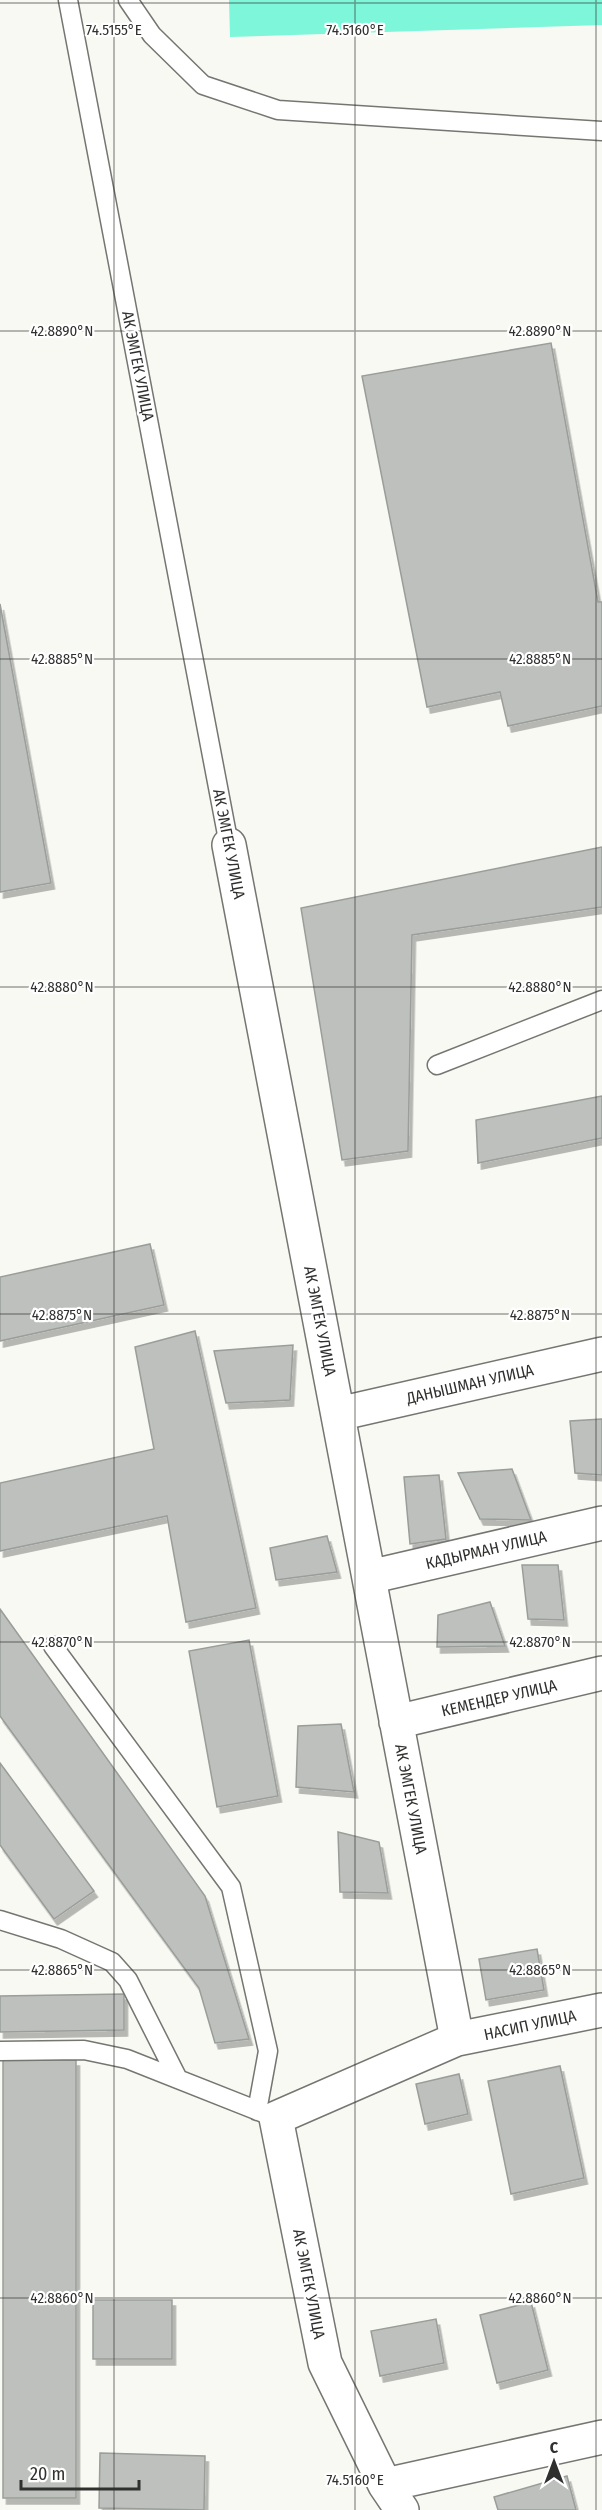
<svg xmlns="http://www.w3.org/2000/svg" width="602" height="2510" font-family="'Fira Sans Condensed',sans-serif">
	<defs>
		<filter id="shadow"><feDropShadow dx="3.5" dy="6" stdDeviation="0" flood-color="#0004"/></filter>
	</defs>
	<rect width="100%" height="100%" fill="#f8f9f3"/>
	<!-- water -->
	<path fill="#7ef6da" d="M229,0H602V25L230,37Z"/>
	<!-- building -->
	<path fill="#bdc0bd" stroke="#9a9e9a" stroke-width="1.5" filter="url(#shadow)" d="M551,343L598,602H602V706L508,726L500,692L427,707L362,376Z
		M0,604L51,883L0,892Z
		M602,847V907L412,935L408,1151L342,1160L301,908Z
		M602,1096V1138L478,1163L476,1120Z
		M150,1244L164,1305L0,1341V1277Z
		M195,1331L256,1608L186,1622L167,1516L0,1551V1483L154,1449L135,1347Z
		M293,1345L290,1400L226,1403L214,1351Z
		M602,1419V1475L575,1473L570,1421Z
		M512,1469L531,1520L480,1519L458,1473Z
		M439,1475L446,1539L410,1544L404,1477Z
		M327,1536L337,1572L276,1580L270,1548Z
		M522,1565H558L564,1620L528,1619Z
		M490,1602L505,1646L437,1647L438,1615Z
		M0,1609L205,1896L249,2039L215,2043L199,1988L0,1716Z
		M249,1640L278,1796L217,1807L189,1651Z
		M341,1724L354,1792L296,1787L298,1726Z
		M0,1763L94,1891L54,1919L0,1845Z
		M338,1832L379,1842L388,1893L340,1892Z
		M537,1949L544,1990L486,2000L479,1959Z
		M124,1994V2030L0,2032V1996Z
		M3,2060H76V2498H3Z
		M560,2066L584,2178L511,2194L488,2081Z
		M459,2074L468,2114L425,2124L416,2084Z
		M93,2300H172V2359H93Z
		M531,2302L548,2370L497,2383L480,2315Z
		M436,2319L444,2363L380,2376L371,2331Z
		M100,2453L205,2456L204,2510L99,2508Z
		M567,2476L576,2510H498L494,2497Z"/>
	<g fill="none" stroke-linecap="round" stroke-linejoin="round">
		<!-- service casing -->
		<g stroke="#757671" stroke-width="21">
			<path id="service" d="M68,0L229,845
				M128,0L152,35L203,85L278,110L602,131
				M437,1065L602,1000
				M53,1646L231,1887L268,2051L257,2111
				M0,1920L61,1939L112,1962L128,1980L178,2079
				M0,2051L84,2050L127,2059L266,2114"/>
		</g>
		<!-- minor casing -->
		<g stroke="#757671" stroke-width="36">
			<path id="minor" d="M229,845L457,2039
				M338,1414L602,1354
				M369,1577L602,1523
				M396,1722L602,1673
				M385,2485L602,2437
				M402,2510L385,2485L325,2363L276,2118L457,2039L602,2010"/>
		</g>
		<!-- service -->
		<use href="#service" stroke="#fff" stroke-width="18"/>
		<!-- minor -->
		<use href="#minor" stroke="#fff" stroke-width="33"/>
	</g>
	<!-- ticks -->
	<path fill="none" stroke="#30312f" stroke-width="1.5" stroke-opacity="0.45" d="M114,0V2510M355,0V2510M596,0V2510M0,3H602M0,331H602M0,659H602M0,987H602M0,1314H602M0,1642H602M0,1970H602M0,2298H602"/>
	<g text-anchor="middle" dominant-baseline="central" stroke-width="4.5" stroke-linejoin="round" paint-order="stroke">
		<!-- street labels -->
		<g font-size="16" fill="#30312f" stroke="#fff">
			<text transform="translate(138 366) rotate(79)">АК ЭМГЕК УЛИЦА</text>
			<text transform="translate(229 844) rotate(79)">АК ЭМГЕК УЛИЦА</text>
			<text transform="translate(320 1321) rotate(79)">АК ЭМГЕК УЛИЦА</text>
			<text transform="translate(470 1384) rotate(-13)">ДАНЫШМАН УЛИЦА</text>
			<text transform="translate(486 1550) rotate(-13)">КАДЫРМАН УЛИЦА</text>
			<text transform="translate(499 1698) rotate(-13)">КЕМЕНДЕР УЛИЦА</text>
			<text transform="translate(411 1799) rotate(79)">АК ЭМГЕК УЛИЦА</text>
			<text transform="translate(530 2025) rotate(-12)">НАСИП УЛИЦА</text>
			<text transform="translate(309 2284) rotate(79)">АК ЭМГЕК УЛИЦА</text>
		</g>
	</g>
	<g font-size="15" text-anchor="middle" fill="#30312f" stroke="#fff" stroke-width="4.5" stroke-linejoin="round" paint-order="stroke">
		<text x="114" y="35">74.5155°E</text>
		<text x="355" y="35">74.5160°E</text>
		<text x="62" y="336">42.8890°N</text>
		<text x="540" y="336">42.8890°N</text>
		<text x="62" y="664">42.8885°N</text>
		<text x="540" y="664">42.8885°N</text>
		<text x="62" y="992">42.8880°N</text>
		<text x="540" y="992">42.8880°N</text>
		<text x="62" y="1320">42.8875°N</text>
		<text x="540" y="1320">42.8875°N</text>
		<text x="62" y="1647">42.8870°N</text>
		<text x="540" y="1647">42.8870°N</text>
		<text x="62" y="1975">42.8865°N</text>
		<text x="540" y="1975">42.8865°N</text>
		<text x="62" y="2303">42.8860°N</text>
		<text x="540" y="2303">42.8860°N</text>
		<text x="355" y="2485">74.5160°E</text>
	</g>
	<!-- north arrow -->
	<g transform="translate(554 2462)" stroke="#ffffff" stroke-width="4.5" paint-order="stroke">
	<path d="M0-4.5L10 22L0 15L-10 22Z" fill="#30312f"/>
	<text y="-9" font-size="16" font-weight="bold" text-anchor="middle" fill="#30312f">С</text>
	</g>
	<!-- scale -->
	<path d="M21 2480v9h118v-9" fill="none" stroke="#30312f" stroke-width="3"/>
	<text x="30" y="2480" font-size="18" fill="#30312f" stroke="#ffffff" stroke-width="4.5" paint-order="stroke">20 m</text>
</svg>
